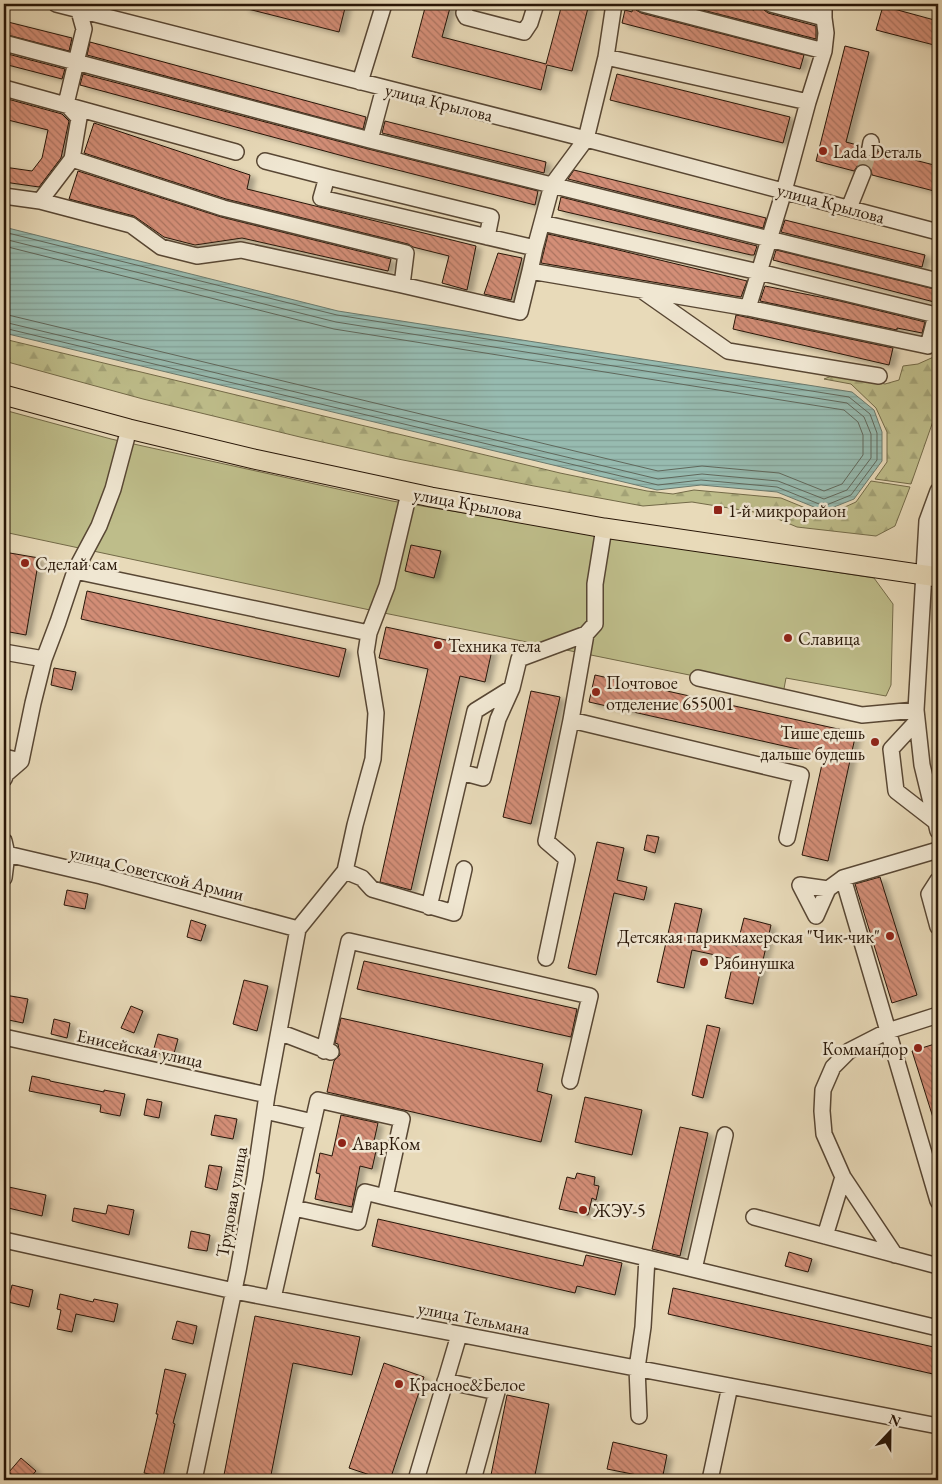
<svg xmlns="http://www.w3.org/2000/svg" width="942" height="1484" font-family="'EB Garamond',serif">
	<defs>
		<pattern id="forest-firs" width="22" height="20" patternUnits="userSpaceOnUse" patternTransform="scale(1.25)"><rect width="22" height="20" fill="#bebd8a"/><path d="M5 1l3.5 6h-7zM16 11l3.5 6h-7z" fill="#a3a276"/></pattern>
		<pattern id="water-rules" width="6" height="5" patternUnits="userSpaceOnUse" patternTransform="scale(1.25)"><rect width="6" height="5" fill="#97bbb0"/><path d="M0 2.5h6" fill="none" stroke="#82a096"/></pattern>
		<pattern id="building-back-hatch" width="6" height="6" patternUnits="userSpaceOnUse" patternTransform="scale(1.25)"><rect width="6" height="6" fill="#d38e77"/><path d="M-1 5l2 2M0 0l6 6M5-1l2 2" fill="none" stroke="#ab7360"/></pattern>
		<filter id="shadow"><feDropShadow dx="5.5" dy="3" stdDeviation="2.5" flood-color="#0004"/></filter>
	</defs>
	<rect width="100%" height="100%" fill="#e8dab9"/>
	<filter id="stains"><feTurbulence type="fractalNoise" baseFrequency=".004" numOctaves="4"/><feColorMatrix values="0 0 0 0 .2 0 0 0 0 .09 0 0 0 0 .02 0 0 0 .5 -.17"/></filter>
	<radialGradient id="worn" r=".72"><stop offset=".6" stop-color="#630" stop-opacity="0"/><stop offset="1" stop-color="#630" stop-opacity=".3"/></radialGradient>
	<!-- forest -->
	<path fill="url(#forest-firs)" stroke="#736a48" d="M4,339L560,473L647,491L673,494L694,490L781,498L825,516L856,502L871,481L910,487L895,526L876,536L797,527L766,514L692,502L643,506L534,486L398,459L300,437L143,399L4,361Z
		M938,355V407L911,484L875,479L887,462V432L876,408L851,384L824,379L840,373L885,384L899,380L903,366L918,364Z"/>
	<!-- park -->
	<path fill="#bebd8a" stroke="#736a48" d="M4,410L111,439L392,501L614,538L874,578L893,604L891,685L886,696L786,678L783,694L384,613L4,532Z
		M938,607V732C936,705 936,678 936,650C936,636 935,621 938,607Z"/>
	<!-- water -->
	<path fill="url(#water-rules)" stroke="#6b796c" d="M4,227L338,311L852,392L874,410L882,432V461L854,499L824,511L777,492L701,485L657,490L4,333Z"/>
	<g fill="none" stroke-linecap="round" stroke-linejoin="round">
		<!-- shore -->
		<path stroke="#60685c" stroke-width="1" d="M4,232L337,315L849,397L870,414L877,433V460L851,495L824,506L777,487L701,480L658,485L4,328
			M4,239L336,322L847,403L864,417L871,434V458L847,490L824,499L778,481L702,474L658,479L4,322
			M4,246L334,329L844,410L858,422L863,435V455L842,484L824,491L779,473L702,466L658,471L4,314"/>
	</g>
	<!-- building -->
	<path fill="url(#building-back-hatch)" stroke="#281607" filter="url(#shadow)" d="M245,4H346L339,32L244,8Z
		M426,4H451L442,37L546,64L562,4H589L572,71L547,65L541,90L412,57Z
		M633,4L636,10L641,13L804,55L800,69L622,23L625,10L632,12Z
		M679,4H731L754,10V4H762L764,10L768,13L816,26V39Z
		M883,6L938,21V46L876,30Z
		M4,21L72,38L69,51L4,34Z
		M90,42L366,117L363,129L87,55Z
		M845,46L869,52L846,142L861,146V152L868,157H874L879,151L938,166V192L872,175L871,168L866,164L858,165L854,171L816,161Z
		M4,53L65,69L62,79L4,64Z
		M83,74L368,149L538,191L535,205L358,160L80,85Z
		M617,74L790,117L783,143L610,100Z
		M4,98L62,114L69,121L61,158L39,187L4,182V167L32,171L42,158L48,130L4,119Z
		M385,121L546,162L544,173L382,133Z
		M94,123L250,175L247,189L476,246L467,290L442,283L449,256L413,247L408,244L226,199L84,153Z
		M574,170L766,218L763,228L568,179Z
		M78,171L221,217L391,259L388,271L242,238L195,245L164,237L134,216L69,199Z
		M561,197L757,246L754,255H751L558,210Z
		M785,220L925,255L922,267L781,232Z
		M548,234L610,248L747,281L741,297L541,263Z
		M776,250L938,290V303L773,260Z
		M498,253L522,258L511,300L484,294Z
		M765,286L840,301L925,322L922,333L897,328V330L760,301Z
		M736,315L893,348L889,365L733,329Z
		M411,545L441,551L434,578L405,571Z
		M4,552L39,558L26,635L4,631Z
		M87,591L346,649L339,677L81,619Z
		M386,627L492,650L485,682L460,676L411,890L380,882L428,669L379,658Z
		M54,668L76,672L72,690L51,685Z
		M595,675L856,733L828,861L802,855L824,755L589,702Z
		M531,691L560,697L531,824L503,817Z
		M647,835L659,837L655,853L644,850Z
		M597,842L624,848L617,880L647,887L644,900L614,893L596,975L568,968Z
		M880,877L917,995L892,1003L855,884Z
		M67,890L88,894L85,909L64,905Z
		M675,903L702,909L696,936L737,946L744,918L771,925L753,1004L725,998L734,959L692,950L684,988L657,982Z
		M191,920L206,925L201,941L187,937Z
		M364,961L577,1009L571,1037L357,989Z
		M244,980L268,986L257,1031L233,1024Z
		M5,995L28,999L23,1023L4,1019Z
		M131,1006L143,1011L134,1033L121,1028Z
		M341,1018L543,1064L537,1091L552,1095L541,1142L327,1092L334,1061L340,1055L338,1044L335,1043Z
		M54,1019L70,1023L67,1038L51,1034Z
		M707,1025L720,1028L703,1098L692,1095Z
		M158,1034L178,1039L173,1057L153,1052Z
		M938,1043V1126L936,1127L912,1051Z
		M32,1076L50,1080V1081L104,1092V1090L125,1094L120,1116L100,1112L101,1105L29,1091Z
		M585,1097L642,1110L632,1155L575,1142Z
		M147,1099L162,1102L159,1118L144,1115Z
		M215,1115L237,1119L233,1139L211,1135Z
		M341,1115L378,1123L372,1150L376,1151L372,1169L360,1166L352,1207L315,1199L320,1174L316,1173L320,1153L332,1156Z
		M680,1127L708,1133L680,1256L652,1249Z
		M209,1165L222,1167L217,1190L205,1187Z
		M577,1173L595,1177L594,1185L599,1186L596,1200L592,1198L588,1215L559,1209L567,1177L575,1179Z
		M4,1186L46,1195L42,1216L4,1207Z
		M108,1205L134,1210L129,1235L72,1221L74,1208L106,1214Z
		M378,1219L583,1266L586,1255L622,1263L615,1295L577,1286L575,1293L372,1246Z
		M191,1231L210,1235L207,1251L188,1248Z
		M789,1252L812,1259L808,1272L785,1266Z
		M12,1285L33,1290L29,1307L8,1302Z
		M673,1288L938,1348L933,1374L668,1314Z
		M60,1294L93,1302L94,1299L118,1304L114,1322L76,1314L72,1332L57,1329L61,1310L57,1309Z
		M255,1316L360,1337L352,1375L293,1363L270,1480H223Z
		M177,1321L197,1326L193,1344L172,1339Z
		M384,1363L424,1377L390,1480H385L349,1468Z
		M165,1369L186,1374L173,1423L175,1424L163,1477L144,1473L158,1414H156Z
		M507,1395L549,1404L534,1480H490Z
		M613,1442L667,1455L662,1480L607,1469Z
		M21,1458L36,1471L28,1480H18L9,1472Z"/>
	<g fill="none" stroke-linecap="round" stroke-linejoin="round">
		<!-- minor-tunnel -->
		<path stroke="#c2b395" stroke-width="15" stroke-dasharray="15 8" stroke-linecap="butt" d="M863,173L870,148"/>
		<!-- minor casing -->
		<g stroke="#584734" stroke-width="18">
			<path id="minor" d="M56,4L586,139L938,232
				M81,4L79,11L84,29L66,104L79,118L72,159L223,208L406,253L402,285L520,312L530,271
				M466,4L464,13L466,17L524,32L530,23L536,4
				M643,4L824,51
				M771,4L824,18
				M4,43L370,140L938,281
				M606,57L808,102
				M360,82L384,4
				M4,88L236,152
				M370,140L384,88
				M870,148L871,142
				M72,159L40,201L131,225L161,247L197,256L241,250L402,285
				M265,161L327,177
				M4,196L40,201
				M849,208L863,173
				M542,223L759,272L936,315L928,346L748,308
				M487,237L491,217L327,177L321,198L535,248L552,185L586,139L606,57L614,4
				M535,248L530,271L748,308L784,191L808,102L824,51L826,33L824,18V4
				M644,292L728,351L879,376
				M938,491L927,521L916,710L922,765L938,831
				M604,528L595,584V624L586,634L571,720L801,775L787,838
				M926,570L938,549
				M75,571L369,633
				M4,652L44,659
				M698,678L862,715L916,710
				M916,722L891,749L896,791L936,822
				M4,757L21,761
				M461,772L483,778L498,719L512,688
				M4,779L6,774L21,761L33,703L44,659L58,622L75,571L99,526L113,489L129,429
				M4,841L7,854L4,878
				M7,854L101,876L298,929
				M345,871L362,878L372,889L454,913L464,869
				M843,878L938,1201
				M938,880L929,894L938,927
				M828,889L800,885L816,916L828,889L843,878L938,850
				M429,907L475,711L512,688L519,659L586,634
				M546,958L567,859L546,841L571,720
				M279,1032L331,1052
				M4,1037L267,1095
				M324,1051L349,941L590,996L570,1081
				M265,1111L313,1122
				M843,1177L895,1255
				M294,1208L358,1222L365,1192L385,1197
				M754,1217L938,1266
				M825,1236L843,1177L824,1134L822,1111L823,1090L833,1067L849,1051L888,1031L938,1015
				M4,1240L234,1291L938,1426
				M647,1258L938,1328
				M694,1269L725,1135
				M273,1298L318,1100L402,1119L385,1197L647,1258L643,1327L637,1368L639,1416
				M445,1381L497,1392L473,1480
				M194,1480L238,1271L255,1177L267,1095L298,929L345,871L355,825L373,759L376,713L366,652L369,633L387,586L409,493
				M416,1480L459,1335
				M710,1480L730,1386"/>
		</g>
		<!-- major casing -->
		<g stroke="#281607" stroke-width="21">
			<path id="major" d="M4,395L129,429L254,459L431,497L604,528L938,577"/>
		</g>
		<!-- minor -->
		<use href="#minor" stroke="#f0e7d2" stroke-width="15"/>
		<!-- major -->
		<use href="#major" stroke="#e8dab9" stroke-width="19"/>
	</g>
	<!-- markers -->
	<g fill="#8f2418" stroke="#f0e7d2" stroke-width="2">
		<circle cx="823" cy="151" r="5"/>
		<rect x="713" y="505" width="10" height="10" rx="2.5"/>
		<circle cx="25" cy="563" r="5"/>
		<circle cx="788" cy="638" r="5"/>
		<circle cx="438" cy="645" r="5"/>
		<circle cx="596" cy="692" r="5"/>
		<circle cx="875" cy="742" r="5"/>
		<circle cx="890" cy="936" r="5"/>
		<circle cx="704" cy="962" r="5"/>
		<circle cx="918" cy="1048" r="5"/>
		<circle cx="342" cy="1143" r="5"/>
		<circle cx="583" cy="1210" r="5"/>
		<circle cx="399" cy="1384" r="5"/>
	</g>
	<g text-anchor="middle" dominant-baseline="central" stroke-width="5" stroke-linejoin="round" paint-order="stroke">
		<!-- street labels -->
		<g font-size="18" fill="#281607" stroke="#f0e7d2">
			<text transform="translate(439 102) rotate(14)">улица Крылова</text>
			<text transform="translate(831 203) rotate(15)">улица Крылова</text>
			<text transform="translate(468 503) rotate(10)">улица Крылова</text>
			<text transform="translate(157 873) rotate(14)">улица Советской Армии</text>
			<text transform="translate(140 1048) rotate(12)">Енисейская улица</text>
			<text transform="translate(231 1202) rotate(-80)">Трудовая улица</text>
			<text transform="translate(474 1318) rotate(11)">улица Тельмана</text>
		</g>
		<!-- poi labels -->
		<g font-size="18" fill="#281607" stroke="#f0e7d2" text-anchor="start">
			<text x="833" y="151">Lada Dеталь</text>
			<text x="728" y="510">1-й микрорайон</text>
			<text x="35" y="563">Сделай сам</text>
			<text x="798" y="638">Славица</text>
			<text x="448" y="645">Техника тела</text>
			<text x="606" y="682">Почтовое<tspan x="606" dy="21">отделение 655001</tspan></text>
			<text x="865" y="732" text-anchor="end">Тише едешь<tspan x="865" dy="21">дальше будешь</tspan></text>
			<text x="880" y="936" text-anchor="end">Детсякая парикмахерская "Чик-чик"</text>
			<text x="714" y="962">Рябинушка</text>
			<text x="908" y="1048" text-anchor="end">Коммандор</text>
			<text x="352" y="1143">АварКом</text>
			<text x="593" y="1210">ЖЭУ-5</text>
			<text x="409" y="1384">Красное&amp;Белое</text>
		</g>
	</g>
	<!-- margin -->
	<rect width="942" height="1484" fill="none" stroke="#e8dab9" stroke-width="20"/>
	<rect x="5" y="5" width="932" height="1474" fill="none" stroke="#281607" stroke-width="2.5"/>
	<rect x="10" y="10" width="922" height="1464" fill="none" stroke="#281607"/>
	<!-- north arrow -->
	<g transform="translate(890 1432) rotate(22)" stroke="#f0e7d2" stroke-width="4" paint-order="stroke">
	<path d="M0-4L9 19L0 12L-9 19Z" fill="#281607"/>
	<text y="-8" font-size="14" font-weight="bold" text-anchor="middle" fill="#281607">N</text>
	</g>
	<rect width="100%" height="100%" filter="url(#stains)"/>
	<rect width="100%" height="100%" fill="url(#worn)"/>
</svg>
